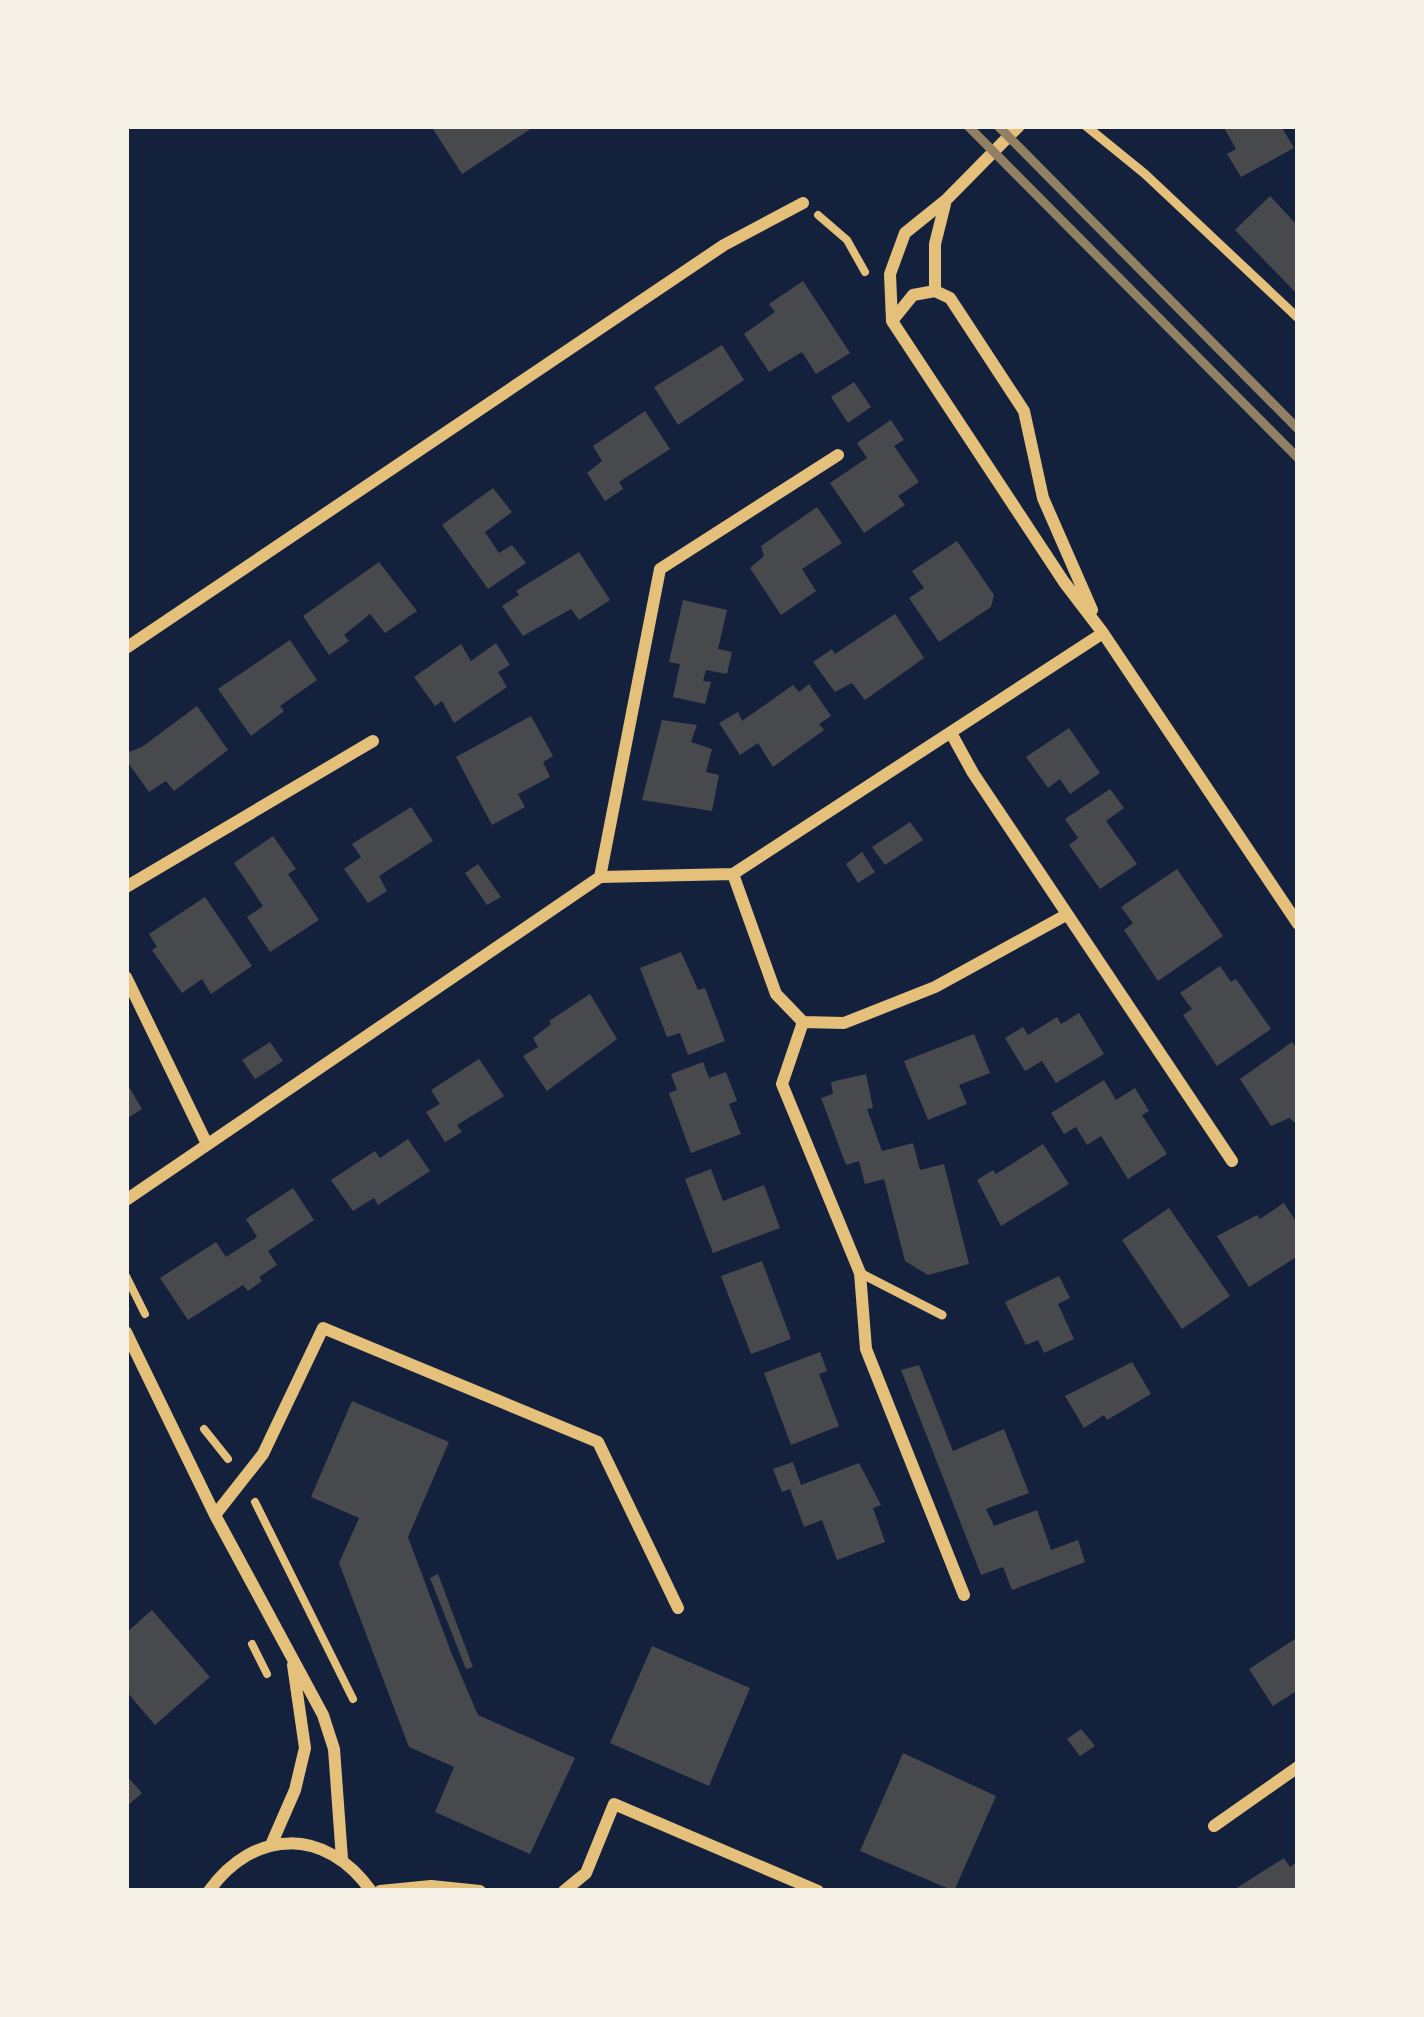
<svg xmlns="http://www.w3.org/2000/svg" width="1424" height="2017" font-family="Raleway,sans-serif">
	<rect width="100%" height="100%" fill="#14213d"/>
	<!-- building -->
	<path fill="#48494c" d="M431,126H535L462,174Z
		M1223,126H1281L1294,148L1241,177L1227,154L1236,149Z
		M1270,196L1298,226V295L1235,230Z
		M803,281L850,353L816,374L802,352L769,372L744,334L775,312L769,304Z
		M722,345L744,380L678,425L654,387Z
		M854,382L871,407L848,423L831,397Z
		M645,411L670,449L619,482L623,489L605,501L587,473L602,461L593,446Z
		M891,420L904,440L894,446L919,482L898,496L905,505L864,533L830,483L867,458L857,443Z
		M493,488L512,512L485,532L499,553L512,545L526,563L488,589L442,525Z
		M817,507L842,543L802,569L816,591L781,615L750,568L764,556L761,546Z
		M957,541L994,595L991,607L939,642L909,598L924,588L912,571Z
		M579,552L610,600L579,620L571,609L523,636L502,606L519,595L516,591Z
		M379,562L417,611L385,633L370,614L344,635L349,641L329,655L303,616Z
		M683,600L727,610L718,649L732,652L727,674L706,670L703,681L711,682L705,704L673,697L680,664L669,662Z
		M895,614L924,658L865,700L852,683L835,692L813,662L832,649L835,654Z
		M290,640L317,680L280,706L284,711L251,736L218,689Z
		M496,643L510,665L498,672L507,687L454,723L442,701L435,706L414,677L461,644L471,661Z
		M809,684L831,716L819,724L824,730L773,767L758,743L740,755L719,723L738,712L742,721L793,685L799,692Z
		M197,706L228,750L174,791L166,781L149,792L126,760V753L142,747Z
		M531,716L553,756L543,762L550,777L518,794L525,807L492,825L456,757Z
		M662,720L697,725L691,742L712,749L706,772L719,775L712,811L642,800Z
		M1069,728L1100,773L1070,794L1060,779L1048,788L1026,757Z
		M1110,789L1124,808L1106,821L1137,864L1100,889L1069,845L1078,838L1065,819Z
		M411,807L433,841L379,876L387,891L368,903L344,869L361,857L352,844Z
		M910,822L923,840L885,865L872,847Z
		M273,836L296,869L288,874L319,920L270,952L247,917L263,906L234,863Z
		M862,852L875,872L858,883L846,864Z
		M478,864L501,897L487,905L465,873Z
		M1177,869L1223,936L1158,981L1124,930L1133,923L1121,907Z
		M205,897L252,966L211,994L202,979L182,993L152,950L157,947L149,934Z
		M681,952L698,990L705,988L725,1041L688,1055L680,1033L667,1037L640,968Z
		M1220,966L1231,982L1236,979L1271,1029L1217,1066L1183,1015L1192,1009L1180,993Z
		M590,994L617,1039L547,1091L523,1056L538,1047L533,1038L551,1024L549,1021Z
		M1079,1013L1104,1054L1056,1083L1042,1061L1025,1071L1005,1038L1023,1027L1028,1035L1057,1017L1061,1024Z
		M974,1034L990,1073L959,1085L967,1104L928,1120L904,1061Z
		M270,1042L283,1061L255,1079L242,1060Z
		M1292,1042L1298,1050V1125L1289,1118L1271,1126L1240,1079Z
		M479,1059L504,1096L457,1125L462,1132L445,1142L426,1112L440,1104L431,1090Z
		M703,1062L709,1078L726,1072L737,1101L729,1104L741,1134L691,1153L669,1093L677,1090L671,1074Z
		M866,1074L873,1108L867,1109L882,1151L913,1143L920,1170L944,1164L969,1264L928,1275L905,1261L884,1179L865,1184L859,1161L846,1165L821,1098L833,1094L831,1082Z
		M1104,1080L1116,1100L1135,1088L1149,1111L1142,1115L1167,1154L1128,1179L1101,1136L1087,1145L1076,1127L1064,1134L1051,1113Z
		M126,1082L142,1109L126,1119Z
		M408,1139L430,1171L378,1205L374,1198L353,1211L331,1180L375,1151L380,1158Z
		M1043,1144L1069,1184L1001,1226L977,1180L993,1170L996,1174Z
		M711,1169L723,1201L764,1185L780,1228L713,1253L685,1179Z
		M293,1188L314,1220L268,1251L277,1265L259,1277L262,1281L248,1291L243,1285L188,1320L160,1278L216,1242L226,1257L257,1237L246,1219Z
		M1284,1203L1298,1225V1256L1249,1287L1217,1236L1257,1215L1260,1219Z
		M1169,1208L1230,1296L1182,1329L1122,1240Z
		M762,1261L791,1339L751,1354L721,1276Z
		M1059,1276L1070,1298L1058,1304L1074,1339L1044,1353L1038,1340L1026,1345L1005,1302Z
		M820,1352L827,1371L819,1374L839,1426L791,1445L764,1373Z
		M1132,1362L1151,1394L1107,1420L1104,1415L1084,1428L1065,1396Z
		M919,1365L953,1451L1004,1429L1029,1493L986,1509L994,1526L1037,1510L1051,1550L1078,1540L1085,1562L1012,1590L1003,1567L981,1575L901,1370Z
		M352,1401L449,1442L408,1537L451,1652L478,1715L575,1758L530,1854L435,1812L454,1767L409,1747L339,1563L359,1518L311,1497Z
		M793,1462L801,1485L859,1463L881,1505L873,1508L885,1542L837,1560L822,1520L804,1527L790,1489L782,1492L773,1469Z
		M438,1574L473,1667L466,1669L430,1578Z
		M152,1610L210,1677L155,1725L126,1691V1633Z
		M1298,1637V1690L1273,1706L1249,1669Z
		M652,1646L750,1688L709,1786L610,1743Z
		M1081,1729L1095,1746L1080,1756L1067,1739Z
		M903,1753L996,1796L954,1891L860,1851Z
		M126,1775L142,1793L126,1807Z
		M1284,1858L1290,1867L1298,1861V1891H1232Z"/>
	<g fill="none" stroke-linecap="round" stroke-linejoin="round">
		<!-- path -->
		<path stroke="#e5c07b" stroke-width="8" d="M818,215L847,240L865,272
			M126,1276L145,1314
			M204,1429L228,1459
			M255,1502L353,1699
			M252,1644L267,1674"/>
		<!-- service -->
		<path stroke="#e5c07b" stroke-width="9" d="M1086,126L1145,174L1298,318
			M860,1273L942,1315"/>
		<!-- minor -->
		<path stroke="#e5c07b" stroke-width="12" d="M1019,126L946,200L905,233L890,274L892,321L1064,582L1103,633L1298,924
			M935,291V244L945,204
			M892,321L913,295L935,291L950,298L1024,411L1043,498L1092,610
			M126,648L724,245L803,203
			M951,733L973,773L1232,1161
			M733,874L776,994L803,1022
			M600,877L660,569L838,455
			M126,887L373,741
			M126,977L207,1144
			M803,1022L782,1084L860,1273L866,1349L964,1595
			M803,1022L844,1023L935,987L1066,915
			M126,1200L600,877L733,874L1103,633
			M126,1332L215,1515L323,1715L334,1749L342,1859
			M215,1515L263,1454L323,1328L598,1442L678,1608
			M1214,1826L1298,1767
			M271,1845L295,1790L305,1748L293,1665
			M209,1891C254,1828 326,1827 371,1891
			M380,1891L431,1886L480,1891
			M564,1891L586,1873L614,1804L818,1891"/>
		<!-- rail -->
		<path stroke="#918062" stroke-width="9" d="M968,126L1298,458
			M998,126L1298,429"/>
	</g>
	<!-- border -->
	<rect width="1424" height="2017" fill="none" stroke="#f6f1e7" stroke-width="258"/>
</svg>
